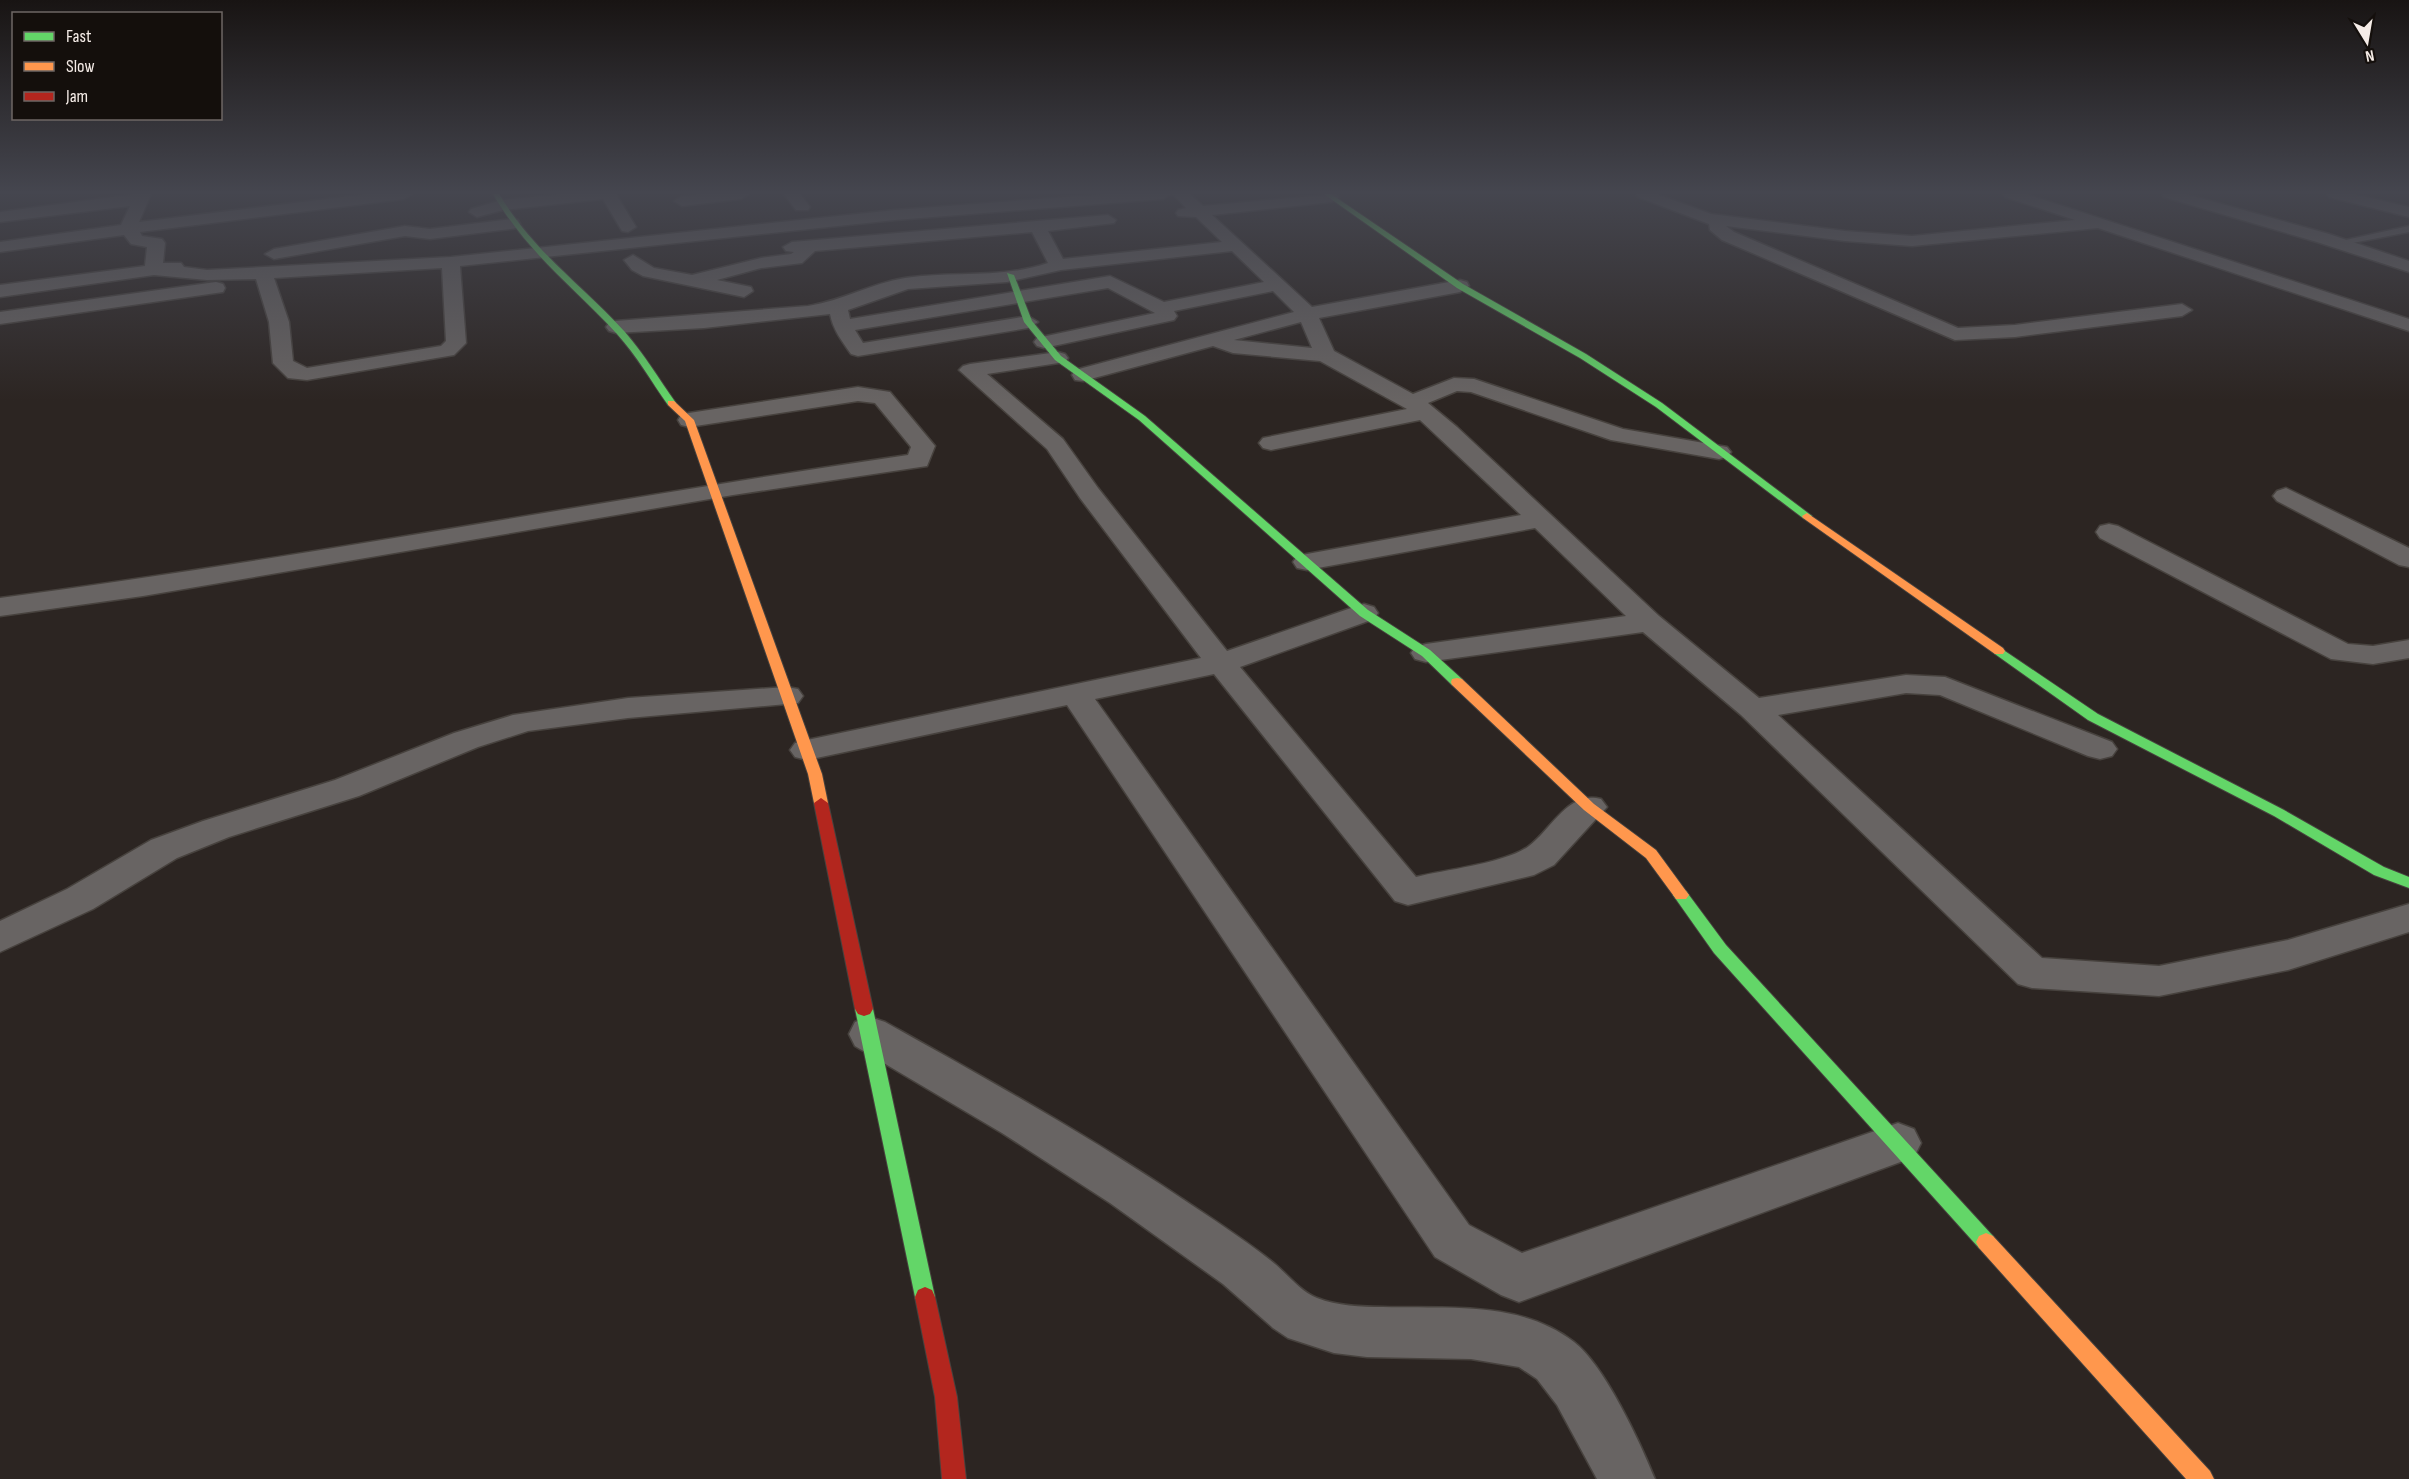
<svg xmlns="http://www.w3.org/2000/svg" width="2409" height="1479" font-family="'Sofia Sans Condensed',sans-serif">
	<rect width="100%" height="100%" fill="#2c2522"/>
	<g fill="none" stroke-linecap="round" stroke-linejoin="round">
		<!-- lane casing -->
		<g stroke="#47423e" stroke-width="3">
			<path id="lane" d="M2409,226V232L2337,246L2332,243Z"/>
		</g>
		<!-- street casing -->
		<g stroke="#47423e" stroke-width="3">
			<path id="street" d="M135,194H151L139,222L367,194H412L404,199L140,232L142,236L162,239L165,243L163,263H181L184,267L207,270L451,257L895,210L1106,194H1171L1163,199L895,220L460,266L466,343L454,355L307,380L288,378L273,363L269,322L256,279L207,280L154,275L0,297V285L145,266L147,247L131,244L124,235L0,252V242L121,225L130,206L0,222V212ZM442,268L446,341L441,346L307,368L293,361L289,322L274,278Z
				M562,194H616L636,227L628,232L622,231L603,199L503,210L477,217L469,212L471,209L502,200Z
				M703,194H749L741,199L682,206L674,201L682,196Z
				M784,194H800L810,207L808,210H796Z
				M1173,194H1190L1203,206L1337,194L1339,197L1337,200L1331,202L1212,215L1312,307L1460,280L1467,282L1469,286L1460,292L1319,318L1334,351L1413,394L1454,378L1474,379L1623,429L1727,447L1731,452L1727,457L1719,459L1611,440L1471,392L1457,391L1428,403L1457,427L1659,616L1759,698L1906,675L1945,677L2112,742L2117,749L2112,756L2100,759L2088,756L1940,695L1906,693L1778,715L2042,958L2159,966L2288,940L2409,904V932L2288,970L2159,996L2032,988L2018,984L1741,715L1643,632L1426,662L1415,659L1411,653L1415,647L1426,644L1626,616L1535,528L1307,570L1297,568L1293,562L1297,556L1307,554L1521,515L1420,420L1271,450L1263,448L1259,443L1263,438L1407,409L1320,361L1233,353L1213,346L1083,381L1075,380L1072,375L1075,370L1294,312L1273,291L1174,311L1177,316L1174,320L1044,348L1037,346L1034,342L1037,338L1155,313L1108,288L855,330L863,343L1028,316L1038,322L1028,328L858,356L851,354C842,341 833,330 830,314L704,328L616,333L609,331L606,327L609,323L616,321L808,306C842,301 872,283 905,278C952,271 1002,279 1048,263L1032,232L815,251L802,263L761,268L717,280L751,287L753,291L744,297L643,276L632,270L624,260L633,255L654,268L692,275L761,258L791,254L794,252L786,251L783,247L792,242L1108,215L1116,220L1114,223L1048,231L1063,259L1222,242L1196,217L1178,216L1176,213L1178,210L1186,208ZM1232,251L1264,282L1164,302L1110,276L850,319L848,310L908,289L1007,282L1061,270ZM1301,322L1312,348L1234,340Z
				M1636,194H1657L1711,214L1845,231L1912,236L2075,220L2005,197L2003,194H2026L2409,319V331L2098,228L1912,246L1845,241L1726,226L1734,232L1958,328L2015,325L2182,304L2192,310L2182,316L2015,337L1955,340L1722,240L1710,230L1709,224L1638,197Z
				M2162,194H2186L2329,234L2409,261V272L2317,242L2164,197Z
				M2327,194H2353L2409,207V217L2329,197Z
				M512,219L518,220L520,224L518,228L430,239L405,236L274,259L265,254L274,249L405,226L430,229Z
				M216,282L223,284L225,288L223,292L0,324V312Z
				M1058,352L1065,354L1068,358L1065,362L987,374L1063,439L1098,488L1227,651L1354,607L1364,604L1374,607L1378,613L1374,619L1240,667L1416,877C1444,870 1507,863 1529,846C1552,829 1568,790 1601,799L1607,807L1554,865L1534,875L1408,905L1395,901L1214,674L1095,699L1469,1225L1522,1253L1898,1123L1914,1129L1921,1143L1914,1157L1519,1302L1501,1295L1435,1257L1067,705L807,760L795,757L790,750L795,743L807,740L1201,658L1080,498L1047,449L959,370L963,366L970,364Z
				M858,387L890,392L935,446L927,466L733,495L143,596L0,616V598C304,558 605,499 908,455L911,447L875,403L858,401L689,427L681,425L678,420L681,415L689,413Z
				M2286,488L2409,548V567L2399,565L2277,501L2273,496L2277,491Z
				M2109,524L2118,526L2348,644L2373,646L2409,640V658L2373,664L2331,659L2100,538L2096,532L2100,526Z
				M787,687L798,689L803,696L798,703L628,718L528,731L478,747L359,796L229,837L177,858L93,909L0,952V921L67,889L151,840L203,821L335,780L454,733L513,715L628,698Z
				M870,1017L885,1022C985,1078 1086,1134 1181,1198C1211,1218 1242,1238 1270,1260C1285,1271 1299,1291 1317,1298C1337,1306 1361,1307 1383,1307C1447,1309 1520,1300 1574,1342C1605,1366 1640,1442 1655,1479H1597L1557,1405L1537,1379L1519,1367L1471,1359L1367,1357L1334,1353L1288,1338L1273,1328L1223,1284L1110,1203L1002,1133L855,1046L849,1034L855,1022Z"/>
		</g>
		<!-- fast casing -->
		<g stroke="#47423e" stroke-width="2">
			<path id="fast" d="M493,194H499C535,253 580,283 625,332C644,354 659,379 676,403L674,405H668C651,381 637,356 617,334C572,285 528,254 493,194Z
				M1324,194H1331L1463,284L1586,354L1662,403L1812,516L1807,519L1803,518L1656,407L1580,358L1457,288Z
				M1007,273L1014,275L1032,321L1061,356L1145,416L1368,610L1430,650L1462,679L1463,682L1462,685H1452L1422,656L1360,616L1139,420L1055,360L1024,322Z
				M1999,647L2098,714L2284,810L2384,867L2409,877V888L2374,875L2274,816L2088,720L1995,654L1993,651Z
				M1681,889L1686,891L1726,945L1993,1236L1996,1242L1993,1248L1986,1251L1979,1248L1714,953L1673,895L1676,891Z
				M864,1002L870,1004L873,1009L935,1297L932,1304L925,1307L918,1304L915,1297L855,1009L858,1004Z"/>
		</g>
		<!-- slow casing -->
		<g stroke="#47423e" stroke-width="2">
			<path id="slow" d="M668,401H674L694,420L822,774L828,803L826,806H816L814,803L808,774L685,421L668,405Z
				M1807,513L2003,648L2005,651L2003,654H1995L1803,518L1802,516Z
				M1457,678L1462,679L1594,804L1656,850L1686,891L1689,895L1686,899H1676L1646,858L1584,810L1452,685L1451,682L1452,679Z
				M1986,1233L1993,1236L2210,1471L2214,1479H2186L1979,1248L1976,1242L1979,1236Z"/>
		</g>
		<!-- jam casing -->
		<g stroke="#47423e" stroke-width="2">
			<path id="jam" d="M821,798L828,803L873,1009L870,1014L864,1016L858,1014L855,1009L814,803Z
				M925,1287L932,1290L935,1297L957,1397L966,1479H942L935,1397L915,1297L918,1290Z"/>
		</g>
		<!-- lane -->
		<use href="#lane" fill="#686463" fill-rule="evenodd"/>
		<!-- street -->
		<use href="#street" fill="#686463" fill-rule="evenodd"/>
		<!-- fast -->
		<use href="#fast" fill="#63d668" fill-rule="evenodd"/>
		<!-- slow -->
		<use href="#slow" fill="#ff974d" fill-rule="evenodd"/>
		<!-- jam -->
		<use href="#jam" fill="#b3261e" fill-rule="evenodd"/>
	</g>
	<!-- sky -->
	<linearGradient id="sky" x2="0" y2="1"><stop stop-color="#181413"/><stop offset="0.48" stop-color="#45464f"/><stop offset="1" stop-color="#45464f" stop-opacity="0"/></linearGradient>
	<rect width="2409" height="401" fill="url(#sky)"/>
	<!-- legend -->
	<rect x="12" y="12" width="210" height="108" fill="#140f0c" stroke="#6e6764" stroke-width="1.5"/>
	<rect x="24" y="32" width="30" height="9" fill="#63d668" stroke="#6e6764" stroke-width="1.5"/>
	<text x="66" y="42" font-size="18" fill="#f5ece7">Fast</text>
	<rect x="24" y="62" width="30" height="9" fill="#ff974d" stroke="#6e6764" stroke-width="1.5"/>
	<text x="66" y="72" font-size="18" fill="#f5ece7">Slow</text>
	<rect x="24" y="92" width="30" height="9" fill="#b3261e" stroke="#6e6764" stroke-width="1.5"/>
	<text x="66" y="102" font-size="18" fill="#f5ece7">Jam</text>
	<!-- north arrow -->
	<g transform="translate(2367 42) rotate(169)" stroke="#140f0c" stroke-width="4.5" paint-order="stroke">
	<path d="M0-4.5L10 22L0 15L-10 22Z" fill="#f5ece7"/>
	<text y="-9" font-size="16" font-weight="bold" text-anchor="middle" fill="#f5ece7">N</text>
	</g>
</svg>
